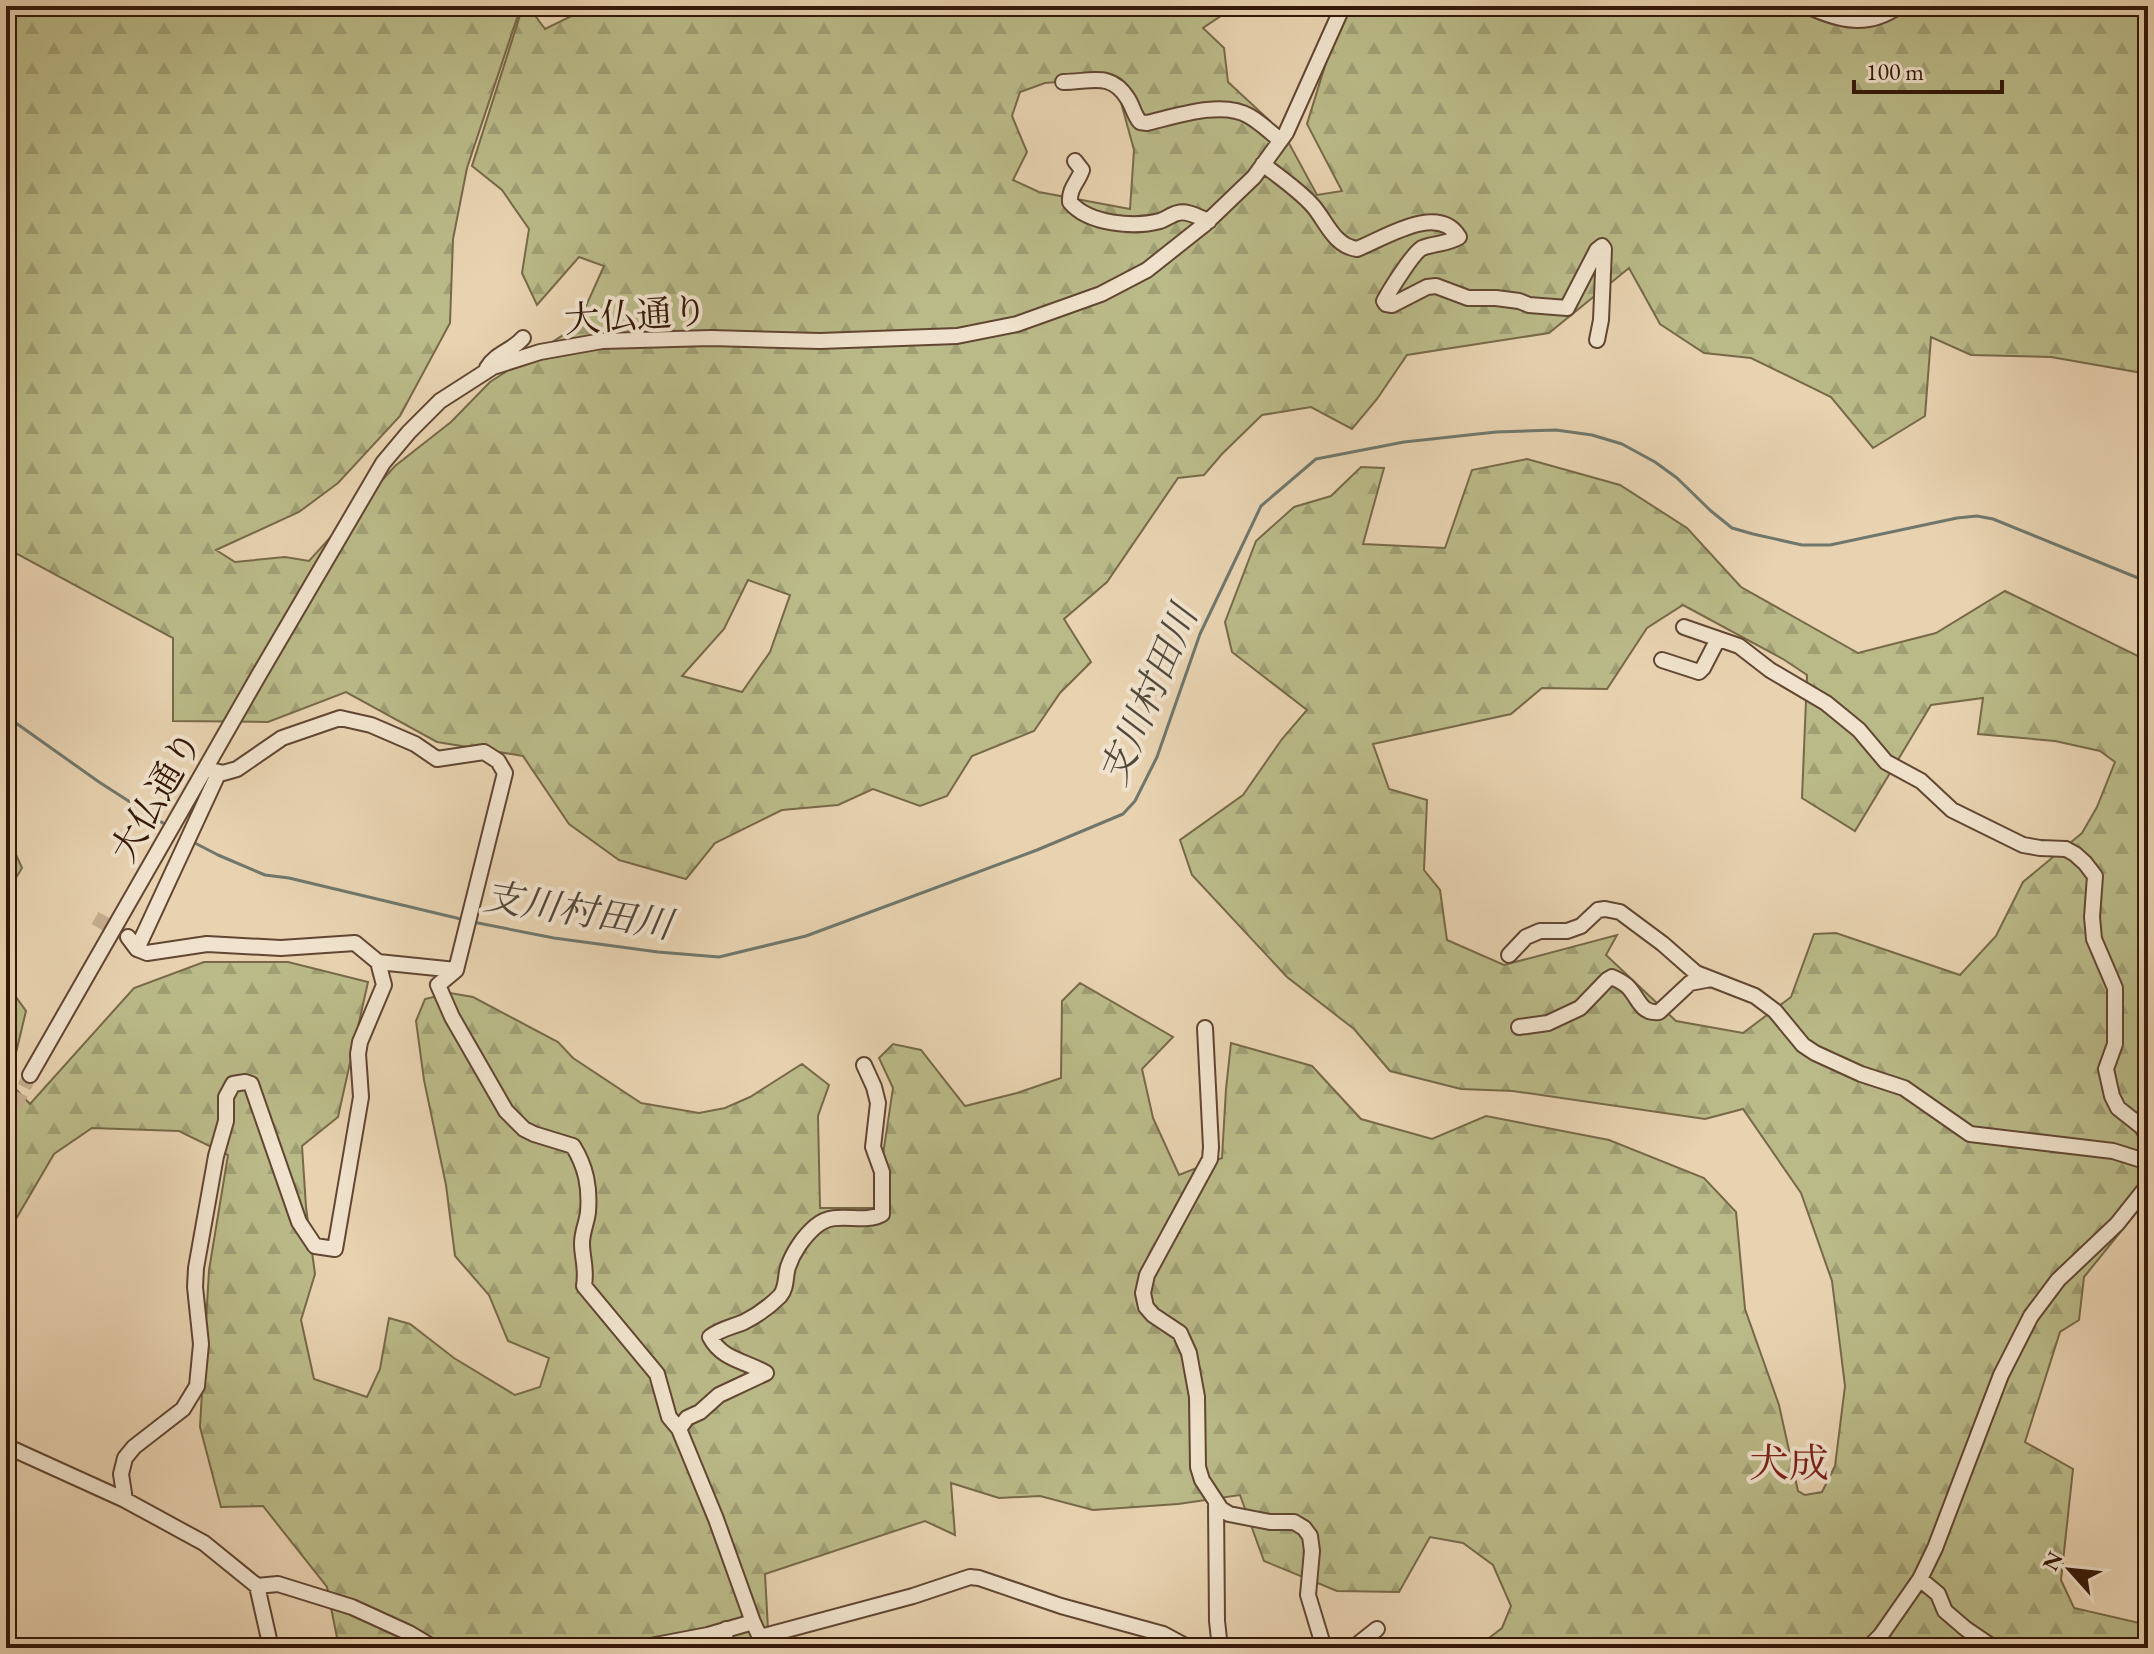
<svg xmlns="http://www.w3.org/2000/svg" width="2154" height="1654" font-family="'EB Garamond','Noto Serif JP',serif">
	<defs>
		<pattern id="forest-firs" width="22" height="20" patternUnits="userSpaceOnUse" patternTransform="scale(2)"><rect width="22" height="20" fill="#baba88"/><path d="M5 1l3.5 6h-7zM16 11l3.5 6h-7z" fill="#a09f74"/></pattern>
	</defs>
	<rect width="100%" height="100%" fill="#e8d2b0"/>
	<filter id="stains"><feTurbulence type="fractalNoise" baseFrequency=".0025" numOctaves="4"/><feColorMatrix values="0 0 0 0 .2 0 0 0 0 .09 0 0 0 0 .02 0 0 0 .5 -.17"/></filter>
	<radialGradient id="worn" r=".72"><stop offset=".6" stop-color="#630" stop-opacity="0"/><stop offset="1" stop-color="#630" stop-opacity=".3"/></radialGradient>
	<!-- forest -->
	<path fill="url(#forest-firs)" stroke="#776948" stroke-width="2" fill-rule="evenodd" d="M6,6H521L467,168L453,239L450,323L400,416L338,483L299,512L216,550L235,562L285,557L309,561L395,466L451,422L490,382L577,326L604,266L579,257L537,305L522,273L529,229L502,190L472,166L523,6H528L545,29L592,6H1275L1227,12L1203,28L1224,48L1228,82L1284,134L1317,195L1342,191L1307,124L1333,40L1351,6H1848L1861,13L1893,6H2148V374L2051,357L1971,355L1931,337L1925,416L1873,448L1831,397L1751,358L1704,353L1660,324L1629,268L1549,333L1407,355L1377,399L1352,429L1311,407L1262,415L1222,454L1204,475L1178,478L1107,582L1064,619L1091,662L1060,693L1034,731L972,756L947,796L920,806L873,789L838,805L782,810L715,843L686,879L619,860L569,824L523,756L437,742L346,692L268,722L173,721V638L6,548V311L9,291L6,274ZM1114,77L1134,150L1130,209L1039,192L1013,180L1027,152L1012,116L1020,92L1045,83ZM748,580L790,595L770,652L742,692L682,676L724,629Z
		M1527,459L1620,485L1687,528L1741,587L1858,653L1936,633L2005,591L2138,656L2148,671V1198L2084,1277L2079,1320L2060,1332L2025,1442L2073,1469L2061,1580L2074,1608L2148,1625V1648H1476L1502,1628L1511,1606L1493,1565L1463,1543L1430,1537L1399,1592L1337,1591L1264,1561L1240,1495L1178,1504L1093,1510L1040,1496L999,1498L951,1483L955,1535L925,1521L765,1574L769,1648H339L327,1587L263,1506L221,1507L200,1427L209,1270L228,1155L179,1131L92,1128L54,1154L6,1236V983L26,1011L9,1082L30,1104L134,988L204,962H288L368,982L338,1117L302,1146L306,1207L315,1274L301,1320L314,1379L367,1397L380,1369L389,1318L410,1324L454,1358L515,1395L540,1387L549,1358L508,1341L489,1295L455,1256L446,1185L424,1080L416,1021L425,999L450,993L473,997L558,1042L573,1058L641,1103L699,1113L725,1108L750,1097L802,1064L829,1085L818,1116L820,1208H875L893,1088L879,1058L893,1044L921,1050L965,1106L1017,1093L1061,1078L1062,1001L1080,983L1173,1037L1142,1069L1153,1118L1179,1175L1222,1158L1226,1089L1231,1043L1312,1066L1361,1119L1432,1139L1486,1116L1609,1140L1704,1178L1736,1212L1745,1309L1779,1405L1798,1491L1805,1495L1822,1492L1835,1466L1845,1386L1832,1281L1801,1193L1743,1109L1705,1119L1513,1091L1461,1089L1390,1071L1354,1029L1287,977L1192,875L1180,840L1243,795L1282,739L1307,710L1232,652L1225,622L1256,541L1294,507L1331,496L1361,467L1384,468L1363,544L1445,548L1472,470ZM1683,605L1783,659L1807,675L1802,798L1855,831L1931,705L1983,698L1978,734L2055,741L2100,751L2115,762L2097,807L2082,833L2023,882L1996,936L1960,975L1836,933L1814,934L1791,997L1743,1033L1676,1021L1606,955L1617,935L1504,965L1447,940L1440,890L1424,870L1427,800L1389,789L1373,744L1511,714L1542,688L1607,689L1647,628Z
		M6,832L22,868L6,894Z"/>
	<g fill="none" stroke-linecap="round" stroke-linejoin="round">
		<!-- stream -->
		<path stroke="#6f776c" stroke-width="3" d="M6,716L99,782L166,825
			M193,842L218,855L265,875L289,878L465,920
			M473,922L554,938L658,952L719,957L806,936L1037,850L1123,814L1135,801L1157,757L1200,634L1261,506L1316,459L1404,442L1496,432L1556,430L1592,435L1622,444L1655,462L1677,478L1711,511L1732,528L1753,534L1802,545H1830L1957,518L1977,516L1993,519L2148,582"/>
		<!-- minor-tunnel -->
		<path stroke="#c4ad8e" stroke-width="14" stroke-dasharray="14 7" stroke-linecap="butt" d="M95,918L123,934
			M6,1125L30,1075"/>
		<!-- minor casing -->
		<g stroke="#614632" stroke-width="18">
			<path id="minor" d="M1807,6C1840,21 1868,28 1899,6
				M1063,82C1091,82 1111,71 1128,99C1133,107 1134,115 1140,122L1147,123C1176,116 1223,100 1249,116C1260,122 1270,132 1280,140
				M1075,161L1082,170C1078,182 1069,188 1070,202C1088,224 1134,228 1160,221C1166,219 1172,214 1178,213C1187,210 1200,218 1209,221
				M1263,164C1279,177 1299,190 1313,206C1326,221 1334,246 1357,249C1383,239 1438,202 1459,237C1448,244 1434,243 1422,248C1413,253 1390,290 1384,301L1386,304L1392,305L1427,287L1436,286L1468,298H1496L1519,301L1529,305L1567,308L1597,250L1602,246L1604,249L1601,320L1597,340
				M487,368C496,353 512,351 523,338
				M1684,627L1739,646L1770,670L1826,703L1859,730L1886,762L1921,781L1952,810L2023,845L2040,848L2066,849L2075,854L2085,863L2095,876L2092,917L2094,939L2115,988V1044L2106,1069L2112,1096L2118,1108L2142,1127L2148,1137
				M1662,660L1699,672L1703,668L1718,639
				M207,769L223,773L237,769L282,738L340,718L371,725L415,744L437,759L484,752L498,761L505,773L456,970L438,985L452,1017L506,1111L524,1129L534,1134L573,1146C586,1167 590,1187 588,1212C587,1222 582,1232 582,1243C582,1259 587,1267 584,1286L657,1374L669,1417L679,1429L716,1519L753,1622L765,1648
				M128,937L137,949L147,953L207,944L281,948L355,943L378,962L456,970
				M137,949L219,772
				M1509,955L1526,937L1540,931H1567L1581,926L1598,910L1605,909L1620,912L1663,944L1696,973L1755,996L1775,1011L1803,1045L1815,1053L1861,1074L1904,1088L1970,1134L2113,1151L2148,1162
				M1519,1027L1548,1023L1580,1008L1607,980L1612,977C1618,980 1625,983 1629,988C1639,999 1641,1014 1659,1012L1690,983L1711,979
				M1205,1028L1211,1147L1210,1159L1147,1275L1143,1293L1146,1307L1153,1315L1180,1333L1189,1353L1197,1397L1198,1467L1202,1480L1221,1509L1229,1514L1270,1522H1294L1304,1528L1310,1536L1312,1551L1308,1595L1324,1648
				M30,1075L260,673L383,463L409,432L440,401L493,367L540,352L602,341L711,338L820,341L957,336L1017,324L1101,294L1147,270L1205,224L1254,177L1286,133L1343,6
				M679,1429L687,1418L700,1412L719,1395L766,1373C746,1361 722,1360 710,1337C720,1329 732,1327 744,1322C756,1316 770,1306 780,1296C787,1288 785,1277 788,1267C793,1252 804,1236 816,1226C836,1209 862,1225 882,1214V1172L873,1147L878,1103L874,1087L864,1065
				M6,1446L125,1500L204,1543L257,1586L271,1648
				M125,1500L121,1474L125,1458L134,1447L183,1409L197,1386L201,1344L195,1287L196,1268L216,1156L226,1121V1097L233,1084L245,1082L251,1084L299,1222L315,1246L335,1249L361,1097L358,1054L360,1042L384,985L378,962
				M1216,1502L1217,1621L1220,1648
				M1920,1579L1938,1594L1945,1611L1966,1629L1994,1648
				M257,1586L278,1584L352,1607L409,1633L434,1648
				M760,1637L913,1596L970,1577L979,1578L1061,1606L1163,1634L1189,1648
				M640,1648L708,1635L753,1622
				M724,1648L726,1629
				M1353,1648L1377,1629
				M1868,1648L1881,1635L1920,1579L1935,1548L2001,1375L2031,1316L2058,1280L2117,1224L2148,1185"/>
		</g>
		<!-- minor -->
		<use href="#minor" stroke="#f0e2cc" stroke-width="14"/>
	</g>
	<g text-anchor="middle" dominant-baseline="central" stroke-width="8" stroke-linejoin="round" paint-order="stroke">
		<!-- street labels -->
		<g font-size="36" fill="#341808" stroke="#f0e2cc">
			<text transform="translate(636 315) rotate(-4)">大仏通り</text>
			<text transform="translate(156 796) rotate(-60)">大仏通り</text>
		</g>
		<!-- water labels -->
		<g font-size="38" font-style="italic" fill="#52483a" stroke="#f0e2cc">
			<text transform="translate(1148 695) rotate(-67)">支川村田川</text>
			<text transform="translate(578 910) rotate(9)">支川村田川</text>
		</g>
		<!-- quarter labels -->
		<g font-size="40" fill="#7a1f14" stroke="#f0e2cc">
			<text x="1789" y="1463">犬成</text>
		</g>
	</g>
	<!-- margin -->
	<rect width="2154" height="1654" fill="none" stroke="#e8d2b0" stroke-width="32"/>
	<rect x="8" y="8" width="2138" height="1638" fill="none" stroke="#341808" stroke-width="4"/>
	<rect x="16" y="16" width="2122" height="1622" fill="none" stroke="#341808" stroke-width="2"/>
	<!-- north arrow -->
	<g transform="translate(2070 1570) rotate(297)" stroke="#f0e2cc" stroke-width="6" paint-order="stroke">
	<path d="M0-6L14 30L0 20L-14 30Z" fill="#341808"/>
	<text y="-12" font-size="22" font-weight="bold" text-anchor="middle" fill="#341808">N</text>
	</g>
	<!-- scale -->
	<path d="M1854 80v12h148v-12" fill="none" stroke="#341808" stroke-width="4"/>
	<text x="1866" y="80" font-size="24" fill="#341808" stroke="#f0e2cc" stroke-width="6" paint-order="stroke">100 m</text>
	<rect width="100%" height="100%" filter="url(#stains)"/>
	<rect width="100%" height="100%" fill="url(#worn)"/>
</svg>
